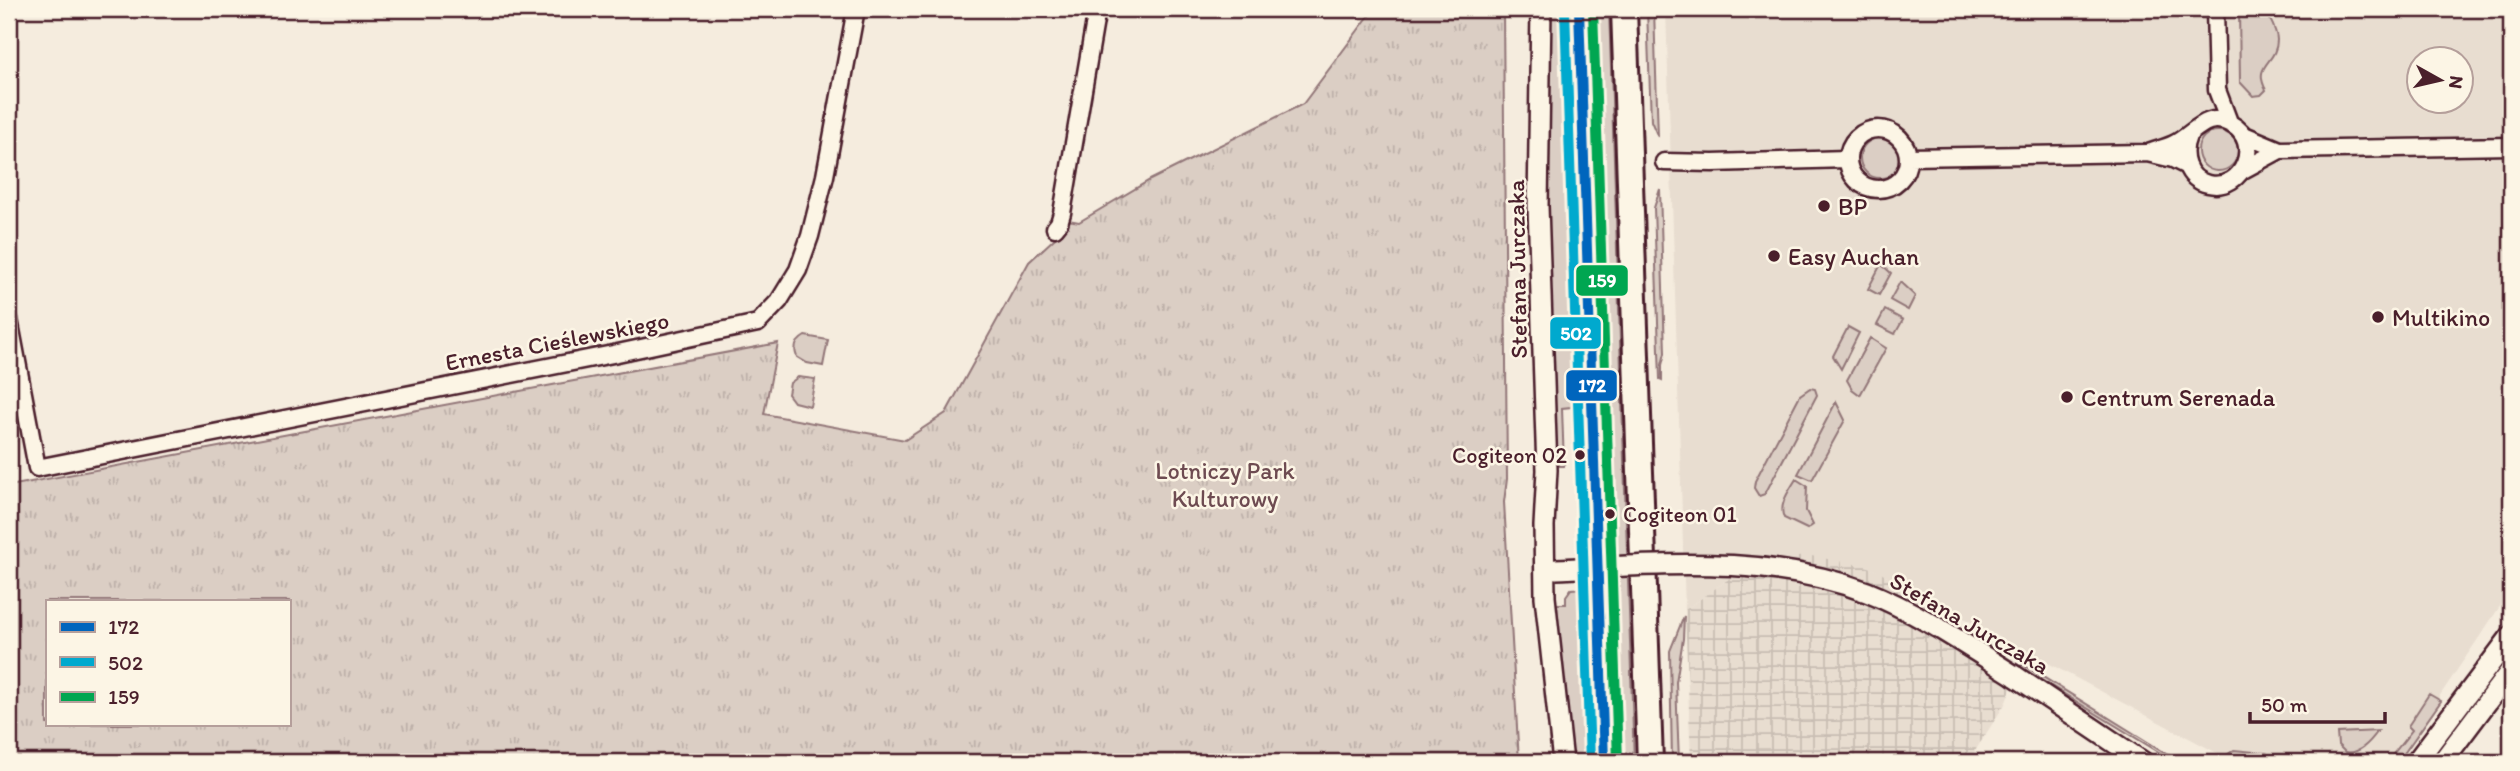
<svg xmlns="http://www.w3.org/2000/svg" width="2520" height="771" font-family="Itim,sans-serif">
	<defs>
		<pattern id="industrial-grid" width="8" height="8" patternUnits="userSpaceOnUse" patternTransform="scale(1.75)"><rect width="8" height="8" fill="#e8ddd0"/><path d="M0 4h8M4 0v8" fill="none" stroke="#c8bdb3"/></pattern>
		<pattern id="park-tufts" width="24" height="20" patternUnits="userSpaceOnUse" patternTransform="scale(1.75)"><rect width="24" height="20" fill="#dbcec4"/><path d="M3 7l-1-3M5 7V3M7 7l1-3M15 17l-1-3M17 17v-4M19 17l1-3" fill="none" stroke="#bdb0a9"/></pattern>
	</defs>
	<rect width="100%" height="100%" fill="#f5ecde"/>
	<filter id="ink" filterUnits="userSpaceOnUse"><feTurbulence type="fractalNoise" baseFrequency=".0143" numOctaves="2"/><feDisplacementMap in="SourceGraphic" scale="14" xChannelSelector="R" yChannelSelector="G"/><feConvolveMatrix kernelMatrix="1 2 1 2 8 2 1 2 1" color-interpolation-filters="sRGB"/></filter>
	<g filter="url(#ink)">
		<!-- built -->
		<path fill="#e8ddd0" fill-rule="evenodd" d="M1666,9H2511V590L2395,762H2234L1866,566L1737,573L1685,610ZM2418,60H2460V102H2418Z"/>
		<!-- industrial -->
		<path fill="url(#industrial-grid)" d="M9,387L18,436L16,452L9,466Z
			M1806,555L1866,566L1881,573L2020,667L2005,704L1968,762H1691L1685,610L1737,573Z"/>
		<!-- green -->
		<path fill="#dbcec4" stroke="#927678" stroke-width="2" d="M753,9H840L839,16H754Z
			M1548,9H1564L1576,335L1571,407L1562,408L1564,466H1554L1546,209Z
			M1595,9H1609L1634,762H1620Z
			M1647,9H1654L1658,137L1651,121Z
			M2239,9H2265C2269,19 2277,29 2277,40C2277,64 2252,64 2266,90L2261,95L2253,96L2240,82Z
			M2198 151a20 20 0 1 1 40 0a20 20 0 1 1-40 0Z
			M1860 158a20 20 0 1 1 40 0a20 20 0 1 1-40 0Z
			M1660,189L1665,353L1662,365V380L1660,379L1654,208Z
			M1881,264L1891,273L1879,295L1868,289Z
			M1900,282L1915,296L1908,310L1890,300Z
			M1885,310L1903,320L1895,334L1877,325Z
			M1848,327L1859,333L1841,369L1833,356Z
			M805,336L828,340L823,366L807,363L797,357C793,348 796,341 805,336Z
			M1870,338L1886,348L1860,395L1852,389L1847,380Z
			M798,377L815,379L810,406L794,402L788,394L790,383Z
			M1810,388L1815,389L1817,395L1765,494L1759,496L1754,488L1755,481L1800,395Z
			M1836,402L1845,420L1812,480L1798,474Z
			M1796,479L1807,486L1806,511L1813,525L1807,529L1784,518C1778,505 1789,491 1796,479Z
			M1584,588L1591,762H1569L1562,707L1557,604H1566V596L1571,589Z
			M1684,616L1683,639L1676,682L1679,762H1672L1670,651Z
			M2022,664L2164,752L2184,762H2175L2020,667Z
			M2429,694L2441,701L2398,762H2387L2412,730L2408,726Z
			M2378,731C2370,742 2359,755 2345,752L2338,745L2337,733Z
			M2234,750L2266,753L2260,762H2217Z"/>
		<!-- park -->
		<path fill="url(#park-tufts)" stroke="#927678" stroke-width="2" fill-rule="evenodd" d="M1374,9H1503L1507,479L1504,502L1519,762H9V486L778,343L764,414L905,440L946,413L1029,262L1066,228L1068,220L1079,222L1150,180L1303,104ZM47,601H289V724H47Z"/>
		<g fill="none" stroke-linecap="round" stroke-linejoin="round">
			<!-- minor casing -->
			<g stroke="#4a1f2b" stroke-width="21">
				<path id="minor" d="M2215,9L2217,90L2229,122
					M1848 159a30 30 0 1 1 60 0a30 30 0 1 1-60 0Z
					M2242,134L2280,150L2511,146
					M2148,153C2156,150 2166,148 2174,144C2193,135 2207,110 2231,124C2263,141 2244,192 2208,184C2186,179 2180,155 2188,136
					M1909,157L2147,153L2173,159L2187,166
					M1664,162L1713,163L1847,159
					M2243,170L2280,150
					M1055,228L1059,223L1062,213L1097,9
					M9,319L37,468L613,354L758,323L779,301L798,270L810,236L825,176L856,9"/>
			</g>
			<!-- tertiary casing -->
			<g stroke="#4a1f2b" stroke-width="24">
				<path id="tertiary" d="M1541,9L1538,206L1547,470L1544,526L1545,597L1563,762
					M2015,676L2143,762
					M2416,762L2511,636
					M2442,762L2511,670"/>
			</g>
			<!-- primary casing -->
			<g stroke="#4a1f2b" stroke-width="30">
				<path id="primary" d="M1579,9L1604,762
					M1624,9L1650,762"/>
			</g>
			<!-- minor -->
			<use href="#minor" stroke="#fcf5e5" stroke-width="16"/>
			<!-- tertiary -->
			<use href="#tertiary" stroke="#fcf5e5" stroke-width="19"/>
			<!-- primary -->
			<use href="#primary" stroke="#fcf5e5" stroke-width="24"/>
			<!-- tertiary-bridge casing -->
			<g stroke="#4a1f2b" stroke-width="24" stroke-linecap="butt">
				<path id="tertiary-bridge" d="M1556,569C1661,565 1766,554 1867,592C1920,613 1967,646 2015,676"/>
			</g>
			<!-- tertiary-bridge -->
			<use href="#tertiary-bridge" stroke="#fcf5e5" stroke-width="19"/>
			<!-- bus-1 casing -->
			<g stroke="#fcf5e5" stroke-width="16">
				<path id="bus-1" d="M1579,9L1604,762"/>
			</g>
			<!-- bus-2 casing -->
			<g stroke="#fcf5e5" stroke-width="16">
				<path id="bus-2" d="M1565,9L1590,762"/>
			</g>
			<!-- bus-3 casing -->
			<g stroke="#fcf5e5" stroke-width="16">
				<path id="bus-3" d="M1593,9L1618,762"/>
			</g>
			<!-- bus-1 -->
			<use href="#bus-1" stroke="#0065bd" stroke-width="10"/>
			<!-- bus-2 -->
			<use href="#bus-2" stroke="#00a9ce" stroke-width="10"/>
			<!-- bus-3 -->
			<use href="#bus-3" stroke="#00a651" stroke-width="10"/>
		</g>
	</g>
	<!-- markers -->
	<g fill="#4a1f2b" stroke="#fcf5e5" stroke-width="2.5">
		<circle cx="1824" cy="206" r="7"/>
		<circle cx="1774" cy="256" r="7"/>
		<circle cx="2378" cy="317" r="7"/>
		<circle cx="2067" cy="397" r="7"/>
		<circle cx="1580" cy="455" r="6"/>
		<circle cx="1610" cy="514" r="6"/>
	</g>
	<g text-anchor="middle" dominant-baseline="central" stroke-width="5" stroke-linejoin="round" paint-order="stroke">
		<!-- bus labels -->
		<g font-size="22" fill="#4a1f2b" stroke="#fcf5e5" text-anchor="end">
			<text x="1567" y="455">Cogiteon 02</text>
			<text x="1623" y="514" text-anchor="start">Cogiteon 01</text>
		</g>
		<!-- poi labels -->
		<g font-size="24" fill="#4a1f2b" stroke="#fcf5e5" text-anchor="start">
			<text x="1838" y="206">BP</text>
			<text x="1788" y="256">Easy Auchan</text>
			<text x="2392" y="317">Multikino</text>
			<text x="2081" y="397">Centrum Serenada</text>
		</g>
		<!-- street labels -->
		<g font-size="24" fill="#4a1f2b" stroke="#fcf5e5">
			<text transform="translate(1517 269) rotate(-91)">Stefana Jurczaka</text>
			<text transform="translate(557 341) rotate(-11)">Ernesta Cieślewskiego</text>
			<text transform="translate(1970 623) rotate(30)">Stefana Jurczaka</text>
		</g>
		<!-- park labels -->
		<g font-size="24" fill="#6e4b51" stroke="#fcf5e5">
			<text x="1225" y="470">Lotniczy Park<tspan x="1225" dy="28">Kulturowy</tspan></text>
		</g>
	</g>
	<g stroke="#fcf5e5" stroke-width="2.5">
		<rect x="1575" y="264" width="54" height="33" rx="7" fill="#00a651"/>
		<rect x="1549" y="316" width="53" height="34" rx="7" fill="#00a9ce"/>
		<rect x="1565" y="369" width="53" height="33" rx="7" fill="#0065bd"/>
	</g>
	<g font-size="19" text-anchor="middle" font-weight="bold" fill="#fff">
		<text x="1602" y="287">159</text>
		<text x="1576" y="340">502</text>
		<text x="1592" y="392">172</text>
	</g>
	<!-- margin -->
	<rect width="2520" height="771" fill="none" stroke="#fcf5e5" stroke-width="35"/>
	<rect x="18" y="18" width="2485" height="736" fill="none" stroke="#4a1f2b" stroke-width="2.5" filter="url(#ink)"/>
	<!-- legend -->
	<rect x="46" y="600" width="245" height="126" fill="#fcf5e5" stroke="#b59f9b" stroke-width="2"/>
	<rect x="60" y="622" width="35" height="10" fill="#0065bd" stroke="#b59f9b" stroke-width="2"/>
	<text x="108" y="634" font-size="21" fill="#4a1f2b">172</text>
	<rect x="60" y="657" width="35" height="10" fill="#00a9ce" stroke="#b59f9b" stroke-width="2"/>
	<text x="108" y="670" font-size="21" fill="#4a1f2b">502</text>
	<rect x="60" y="692" width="35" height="10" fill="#00a651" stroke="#b59f9b" stroke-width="2"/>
	<text x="108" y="704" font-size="21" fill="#4a1f2b">159</text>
	<!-- north arrow -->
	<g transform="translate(2440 80) rotate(98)"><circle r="33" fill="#fcf5e5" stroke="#b59f9b" stroke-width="2"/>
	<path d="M0-5L12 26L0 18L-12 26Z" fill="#4a1f2b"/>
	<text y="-10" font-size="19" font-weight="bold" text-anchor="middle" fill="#4a1f2b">N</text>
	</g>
	<!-- scale -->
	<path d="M2250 712v10h135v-10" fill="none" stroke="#4a1f2b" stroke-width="3.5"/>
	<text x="2261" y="712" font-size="21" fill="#4a1f2b" stroke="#fcf5e5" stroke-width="5" paint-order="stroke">50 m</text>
</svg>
